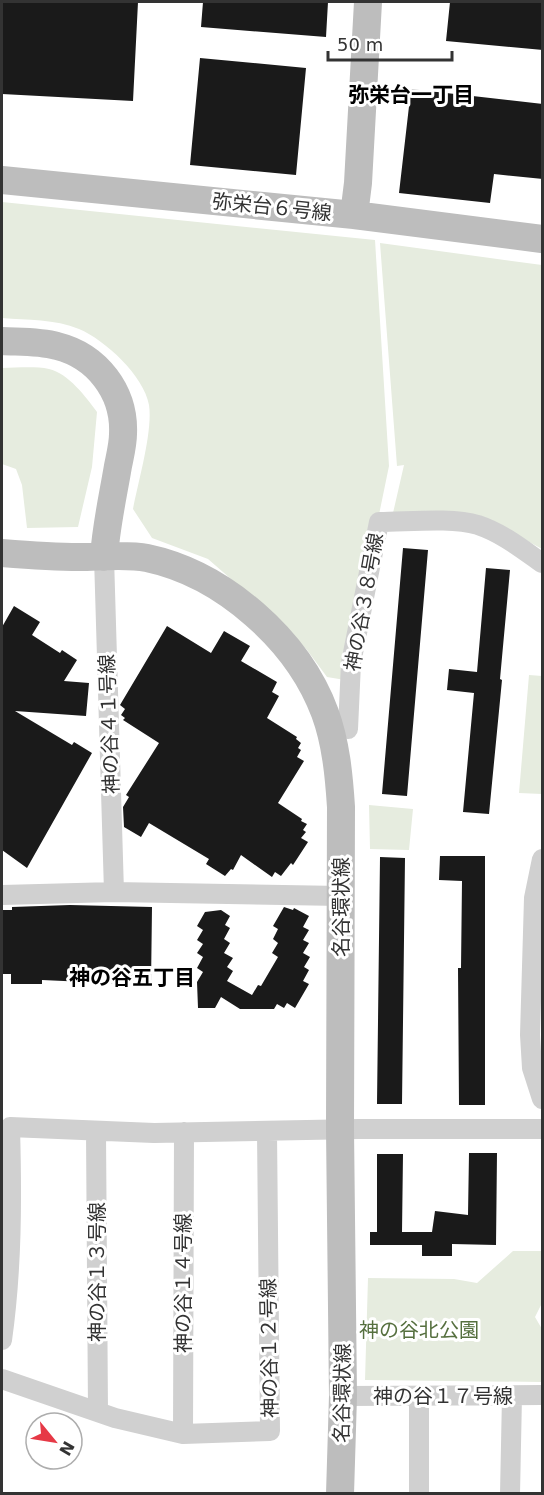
<svg xmlns="http://www.w3.org/2000/svg" width="544" height="1495" font-family="'DejaVu Sans','Noto Sans JP',sans-serif">
	<rect width="100%" height="100%" fill="#fff"/>
	<!-- green -->
	<path fill="#e6ecdf" d="M2,202L375,240L389,466L345,680L327,677L307,650L278,620L208,559L152,538L133,509C138,482 153,431 149,405C144,376 105,340 79,329C55,319 27,320 2,318Z
		M380,243L542,265V549L484,517L393,513L404,465L397,466Z
		M2,368C16,368 34,366 49,369C68,373 86,397 97,412L92,467L78,527L27,528L22,485L16,469L2,464Z
		M529,675L542,676V794L519,793Z
		M369,805L413,809L409,850L370,849Z
		M513,1251H542V1303L535,1317L542,1329V1382L365,1380L368,1278L454,1279L477,1283Z"/>
	<!-- building -->
	<path fill="#1a1a1a" d="M2,2H138L133,101L2,94Z
		M203,2H328L326,37L201,27Z
		M450,2H543V50L446,41Z
		M200,58L306,68L296,175L190,165Z
		M411,89L543,104V179L494,174L490,203L399,193Z
		M403,548L428,550L407,796L382,794Z
		M486,568L510,570L500,679L502,680L489,814L463,812L474,693L447,690L449,669L477,672Z
		M14,606L40,622L32,635L60,653L62,650L77,660L64,681L89,683L86,716L15,711L72,745L74,742L92,753L27,868L2,850V627Z
		M167,626L211,653L224,631L250,646L241,661L277,682L272,692L279,696L267,718L297,737L296,739L301,743L298,748L301,750L297,757L304,761L278,803L302,819L301,821L307,824L303,830L306,832L301,838L308,842L293,865L291,863L281,876L275,872L272,877L241,855L233,870L231,869L225,876L206,864L209,859L149,823L141,837L124,827L123,807L129,797L126,795L159,743L123,720L125,718L121,715L125,709L120,705Z
		M440,856H485V1105H459L458,968H461L462,881L439,880Z
		M380,857L405,858L402,1104H377Z
		M70,905L152,907L151,985L42,980V984H11V974H3V910H12V907Z
		M284,907L293,910L294,908L309,916L303,927L309,930L303,940L309,943L303,953L310,957L304,967L309,970L303,981L309,984L295,1008L287,1003L284,1008L277,1004L274,1009H240L221,997L215,1008H198L197,982L203,972L197,968L203,957L197,953L203,944L197,940L203,930L197,926L205,912L221,910L230,916L225,925L230,928L224,939L230,943L224,953L233,958L227,967L233,971L227,981L252,995L258,985L261,986L278,957L272,953L278,943L273,939L278,929L273,926Z
		M469,1153H497L496,1245L452,1244V1256H422V1245H370V1232H377V1154H403L402,1232H432L435,1211L468,1215Z"/>
	<g fill="none" stroke-linecap="round" stroke-linejoin="round">
		<!-- street -->
		<path stroke="#d0d0d0" stroke-width="20" d="M104,557L114,892L341,896
			M348,729L351,663L379,522C408,522 451,517 478,525C502,533 522,549 542,563
			M542,859L534,898L530,1035L532,1068L542,1099
			M2,895L114,892
			M96,1132L98,1412
			M2,1340C12,1269 12,1198 10,1127L154,1133L359,1129H542
			M2,1379L115,1418L183,1434L270,1431L267,1132
			M343,1396L542,1395
			M419,1396V1494
			M183,1434L184,1132
			M510,1494L512,1396"/>
		<!-- secondary -->
		<path stroke="#bdbdbd" stroke-width="28" d="M2,180L354,215L542,239
			M354,215L358,183L368,2
			M2,341C19,342 39,341 57,346C97,356 125,392 123,434C123,444 120,456 118,466C113,496 106,526 104,557
			M2,553C27,555 53,557 79,557C99,557 127,554 147,558C223,574 298,640 325,713C336,743 339,776 341,807L340,1129L343,1396L340,1494"/>
	</g>
	<g text-anchor="middle" dominant-baseline="central" stroke-width="6" stroke-linejoin="round" paint-order="stroke">
		<!-- street labels -->
		<g font-size="20" fill="#333" stroke="#fff">
			<text transform="translate(272 207) rotate(6)">弥栄台６号線</text>
			<text transform="translate(364 602) rotate(-80)">神の谷３８号線</text>
			<text transform="translate(109 724) rotate(-92)">神の谷４１号線</text>
			<text transform="translate(341 907) rotate(-90)">名谷環状線</text>
			<text transform="translate(97 1272) rotate(-90)">神の谷１３号線</text>
			<text transform="translate(183 1283) rotate(-90)">神の谷１４号線</text>
			<text transform="translate(269 1348) rotate(-91)">神の谷１２号線</text>
			<text transform="translate(342 1393) rotate(-89)">名谷環状線</text>
			<text x="443" y="1396">神の谷１７号線</text>
		</g>
		<!-- park labels -->
		<g font-size="20" fill="#56703f" stroke="#fff">
			<text x="419" y="1330">神の谷北公園</text>
		</g>
		<!-- neighbourhood labels -->
		<g font-size="21" font-weight="bold" fill="#000" stroke="#fff">
			<text x="411" y="95">弥栄台一丁目</text>
			<text x="132" y="978">神の谷五丁目</text>
		</g>
	</g>
	<!-- border -->
	<rect width="544" height="1495" fill="none" stroke="#333333" stroke-width="6"/>
	<!-- north arrow -->
	<g transform="translate(54 1441) rotate(120)"><circle r="28" fill="#ffffff" stroke="#adadad" stroke-width="1.5"/>
	<path d="M0-4.5L10 22L0 15L-10 22Z" fill="#e63946"/>
	<text y="-9" font-size="16" font-weight="bold" text-anchor="middle" fill="#333333">N</text>
	</g>
	<!-- scale -->
	<path d="M328 51v9h124v-9" fill="none" stroke="#333333" stroke-width="3"/>
	<text x="337" y="51" font-size="18" fill="#333333" stroke="#ffffff" stroke-width="4.5" paint-order="stroke">50 m</text>
</svg>
